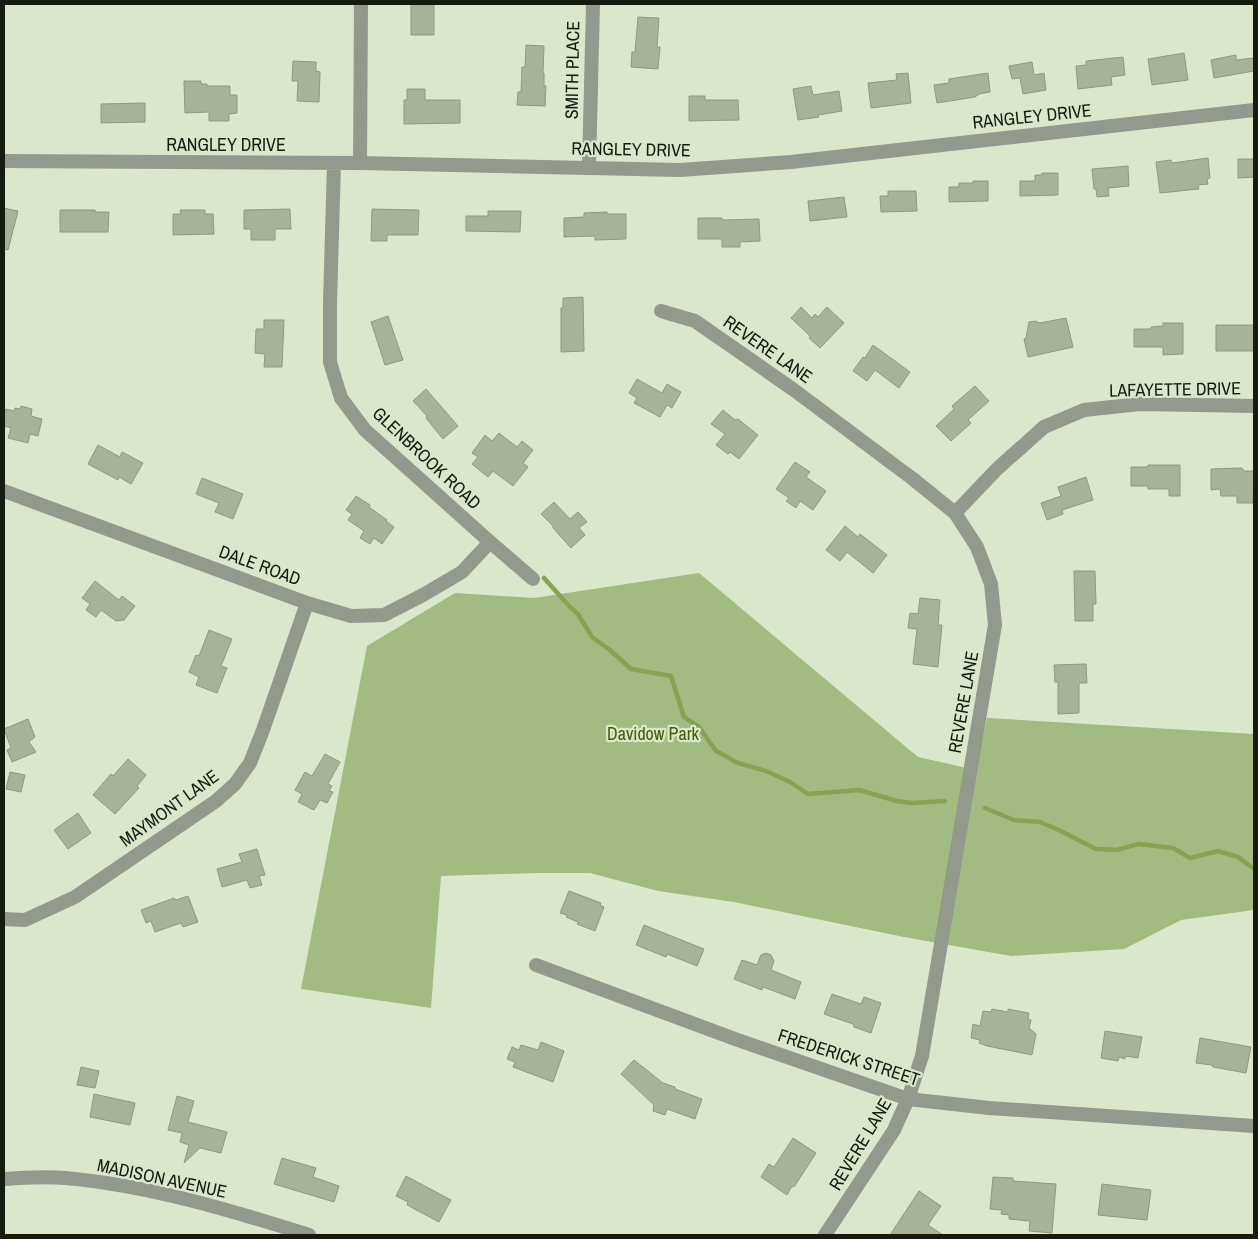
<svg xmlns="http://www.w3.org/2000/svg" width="1258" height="1239" font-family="'Archivo Narrow',sans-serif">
	<rect width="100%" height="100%" fill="#dae7ca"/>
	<!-- green -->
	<path fill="#a2bb80" d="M699,573L918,757L976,770L987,718L1254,734V910L1181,920L1124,949L1011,956L904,937L734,902L658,891L590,873H536L441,876L431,1008L301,989L367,646L455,593L534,598Z"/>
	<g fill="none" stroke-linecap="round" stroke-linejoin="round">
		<!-- stream -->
		<path stroke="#84a454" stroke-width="4.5" d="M544,578L570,607L578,614L592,637L610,650L631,669L671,676L684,717L699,727L716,751L738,763L766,771L790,782L808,794L859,790L897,801L911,803L945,801
			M985,808L1014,820L1040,822L1061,831L1096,849L1117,850L1138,844L1173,848L1190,858L1218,851L1238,857L1254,869"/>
	</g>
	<!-- building -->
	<path fill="#a6b396" stroke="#8e9a7e" d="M411,4H434V35H411Z
		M638,17L659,18L657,47H660L658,69L631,67L632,52H635Z
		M526,45L544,46L543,72L544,73V86H546L545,106L517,105L518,92H521L522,67H525Z
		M1184,53L1188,80L1152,85L1148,59Z
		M1236,55V60L1253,58L1254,71L1214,78L1211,60Z
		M1123,57L1125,75L1111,77L1112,85L1078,89L1076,66L1086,65V61Z
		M293,61L316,62V71L320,72L319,102L297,101L298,81H292Z
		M1032,62L1034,75L1044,73L1046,90L1023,94L1020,78L1012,79L1009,66Z
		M908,73L911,103L871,108L868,83L897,80L896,74Z
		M988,73L990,92L979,94L975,97L937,103L934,85L949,83V79Z
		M184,81H201V84H207V86H230V95H237V113L229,114V121H209V112L185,113Z
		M811,86L813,95L839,91L842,111L818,115L819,117L798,120L793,89Z
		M407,89H425V100H460V123L404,124V100H407Z
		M689,96H705V100H738L739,120L689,121Z
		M145,103V122L101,123V104Z
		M1208,158L1210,178L1207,179L1208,184L1198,185L1199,189L1160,193L1156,162L1171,160L1172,163Z
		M1238,159H1254V177L1238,178Z
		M1128,166L1129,186L1108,188L1109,196L1097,197L1096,189H1094L1092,169Z
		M1042,173H1058V195L1020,196V181H1035V175H1042Z
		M973,181H988V201L949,202V187H959V183H973Z
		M888,191H916L917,211L881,212L880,196H888Z
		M844,197L847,217L810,221L808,201Z
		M4,208L18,211L8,250L4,249Z
		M290,209L291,229H275V240H251V229H244V210Z
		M372,209L419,210L418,235H387V241H371Z
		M60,210H95V212H109L108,232H60Z
		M180,210H205V214H213L214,234L173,235V214H181Z
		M488,211H521L520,232L466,231V216H488Z
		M607,212V214H626V239L595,240V236L564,237V218L584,217V213Z
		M698,218H722L723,220L759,219L760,241L740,242V247H722V239H698Z
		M583,297L584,351L561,352V308L563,307V298Z
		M801,307L812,318L815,314L818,317L827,307L844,323L820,348L809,338L810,336L791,318Z
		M388,316L403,360L385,365L371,322Z
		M1066,318L1073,347L1028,357L1024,339L1026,338L1029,322L1035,321L1040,323Z
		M264,320H284L282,367H264L265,354L255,353L256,329H264Z
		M1163,323H1183V354L1163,355V347H1134V329H1151V327L1163,326Z
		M1216,325H1254V351H1216Z
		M873,345L910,372L899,388L875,370L867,381L853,371L863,357L865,358Z
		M637,379L662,393L667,384L681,392L672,408L667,405L660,417L634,403L637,398L629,393Z
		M975,386L989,401L968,420L971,423L951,441L936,426L954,409L952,406Z
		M426,389L458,426L443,439L426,418L427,416L413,401Z
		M21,406L32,409L31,416L42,419L38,436L30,434L28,443L8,438L11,428L4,426V410L6,411V409L14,411L15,408L20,409Z
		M723,410L735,420L738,419L758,435L739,459L730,452L728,454L716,445L725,434L711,424Z
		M499,433L517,447L522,441L533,450L523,463L528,467L513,486L493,471L488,477L472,464L478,457L472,453L485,435L492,441Z
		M98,445L120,457L122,452L143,463L131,484L119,477L118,480L88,464Z
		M795,462L810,472L806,477L826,491L813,510L800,501L796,508L786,501L789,498L776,489Z
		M1148,465H1180V496H1169V489H1148V486H1131V467H1147Z
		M1242,468L1244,471H1254L1253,503H1237V496H1221L1220,489L1211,490V469Z
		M1086,477L1093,500L1062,510L1063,514L1047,520L1041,503L1061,496L1058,487Z
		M202,478L243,494L233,519L215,512L219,503L196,494Z
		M356,496L370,505L369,507L387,520L386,521L394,527L382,544L374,538L370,544L360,538L364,531L348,520L352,514L346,510Z
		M554,502L570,519L578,512L587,522L579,528L585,535L571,548L553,528V526L541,514Z
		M845,526L858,537L860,534L887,555L873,573L847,552L840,561L826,550Z
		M1074,571H1095L1096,604H1093V621H1075Z
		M95,581L119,600L122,596L135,606L124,620L116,621L101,610L96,617L86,610L90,604L82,598Z
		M920,598L940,600L938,625H942L938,667L913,664L917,629L908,628L910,613L918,614Z
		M209,630L232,639L221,666L227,668L217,693L196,685L199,677L189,672L196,655L199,656Z
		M1086,664L1087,683H1079V713L1058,714V682H1055L1054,665Z
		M28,719L35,737L29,742L36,752L12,762L7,750L11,748L4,729Z
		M325,754L340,762L328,784L332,786L329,791L333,792L327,803L320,800L314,810L298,802L302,794L295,790L305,772L312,776Z
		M128,759L146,775L137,786L139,788L115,814L93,795L111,774L113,776Z
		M10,772L25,775L21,792L6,789Z
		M78,813L91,833L68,849L54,830Z
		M257,849L265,875L259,876L262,885L250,888L247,880L222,887L217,869L242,862L239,854Z
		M569,891L601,903L600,905L604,907L595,931L577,924L578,922L566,917L567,915L560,913Z
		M188,896L198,922L183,927L181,923L155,932L151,921L146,923L141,910L174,898L176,900Z
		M644,925L704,949L697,966L667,954L666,957L636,945Z
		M766,953L771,955L774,961L771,970L801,982L795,999L763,987L762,990L734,979L742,960L757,965L761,955Z
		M832,994L861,1004L864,997L881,1003L871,1033L854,1027L853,1024L824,1014Z
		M992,1009L1008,1012V1009L1029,1013L1028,1019L1031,1020L1029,1028L1036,1034L1032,1055L987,1046L979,1043L980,1040L971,1038L973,1024L980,1026L983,1011L991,1012Z
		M1105,1031L1142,1037L1138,1058L1125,1056V1059L1119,1057L1118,1061L1101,1058Z
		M1200,1038L1251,1047L1246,1073L1213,1067L1212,1065L1196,1063Z
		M541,1042L564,1051L553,1082L513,1067L515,1062L507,1059L512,1047L519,1050L521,1045L538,1050Z
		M634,1060L663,1083L675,1087V1089L702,1099L695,1119L667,1109L665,1115L653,1111L654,1105L621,1074Z
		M81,1067L99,1071L95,1088L77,1085Z
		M94,1094L135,1103L130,1125L90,1117Z
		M177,1096L194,1101L188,1122L227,1132L221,1153L200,1148L184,1163L189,1145L180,1142L182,1133L168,1130Z
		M793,1138L816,1153L794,1187L792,1186L787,1195L761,1177L769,1164L774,1167Z
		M282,1158L316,1168L313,1177L339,1186L334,1202L274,1184Z
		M406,1176L451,1200L439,1222L407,1205L408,1202L396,1196Z
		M993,1177L1013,1178V1181L1056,1184L1052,1233L1029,1231L1030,1221L1009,1219V1215L1001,1214L1002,1210L990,1209Z
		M1102,1184L1151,1190L1147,1220L1098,1215Z
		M919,1191L941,1206L928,1225L943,1235H890Z"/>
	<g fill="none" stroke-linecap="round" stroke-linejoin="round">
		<!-- minor -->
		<path stroke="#94998d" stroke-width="14" d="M4,161L360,163L680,170L791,162L1254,110
			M334,163L330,303V362L341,398L365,430L490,542L533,579
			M360,163L361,4
			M589,167L593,4
			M661,311L695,321L794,390L913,479L955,513L977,547L991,584L995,625L922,1056L908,1099L894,1130L825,1235
			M4,491L307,603L351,616L384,615L423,595L462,572L490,542
			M955,513L997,469L1044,427L1084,410L1140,404L1254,406
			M4,919L25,920L75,897L216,801L235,784L250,763L263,730L307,603
			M536,965L735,1039L908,1099L989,1108L1254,1126"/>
		<!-- tertiary -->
		<path stroke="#94998d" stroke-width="14" d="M4,1179C24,1178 45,1176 65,1178C147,1185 230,1210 309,1235"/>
	</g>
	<g text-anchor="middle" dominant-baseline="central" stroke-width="4.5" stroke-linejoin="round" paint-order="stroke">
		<!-- street labels -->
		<g font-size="18" fill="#161b10" stroke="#dae7ca">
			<text transform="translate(572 70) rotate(-89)">SMITH PLACE</text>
			<text transform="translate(1032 116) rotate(-6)">RANGLEY DRIVE</text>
			<text x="226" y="144">RANGLEY DRIVE</text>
			<text transform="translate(631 149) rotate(1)">RANGLEY DRIVE</text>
			<text transform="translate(768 349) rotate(35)">REVERE LANE</text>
			<text transform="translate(1175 389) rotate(-1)">LAFAYETTE DRIVE</text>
			<text transform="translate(427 458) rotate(43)">GLENBROOK ROAD</text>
			<text transform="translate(260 565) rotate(20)">DALE ROAD</text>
			<text transform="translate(963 702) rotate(-80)">REVERE LANE</text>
			<text transform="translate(169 808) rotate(-36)">MAYMONT LANE</text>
			<text transform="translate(849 1057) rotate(18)">FREDERICK STREET</text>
			<text transform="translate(860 1144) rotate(-59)">REVERE LANE</text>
			<text transform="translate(162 1178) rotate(12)">MADISON AVENUE</text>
		</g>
		<!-- park labels -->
		<g font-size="18" fill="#435f01" stroke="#dae7ca">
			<text x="653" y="733">Davidow Park</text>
		</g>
	</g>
	<!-- border -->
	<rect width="1258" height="1239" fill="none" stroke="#161b10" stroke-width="10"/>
</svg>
